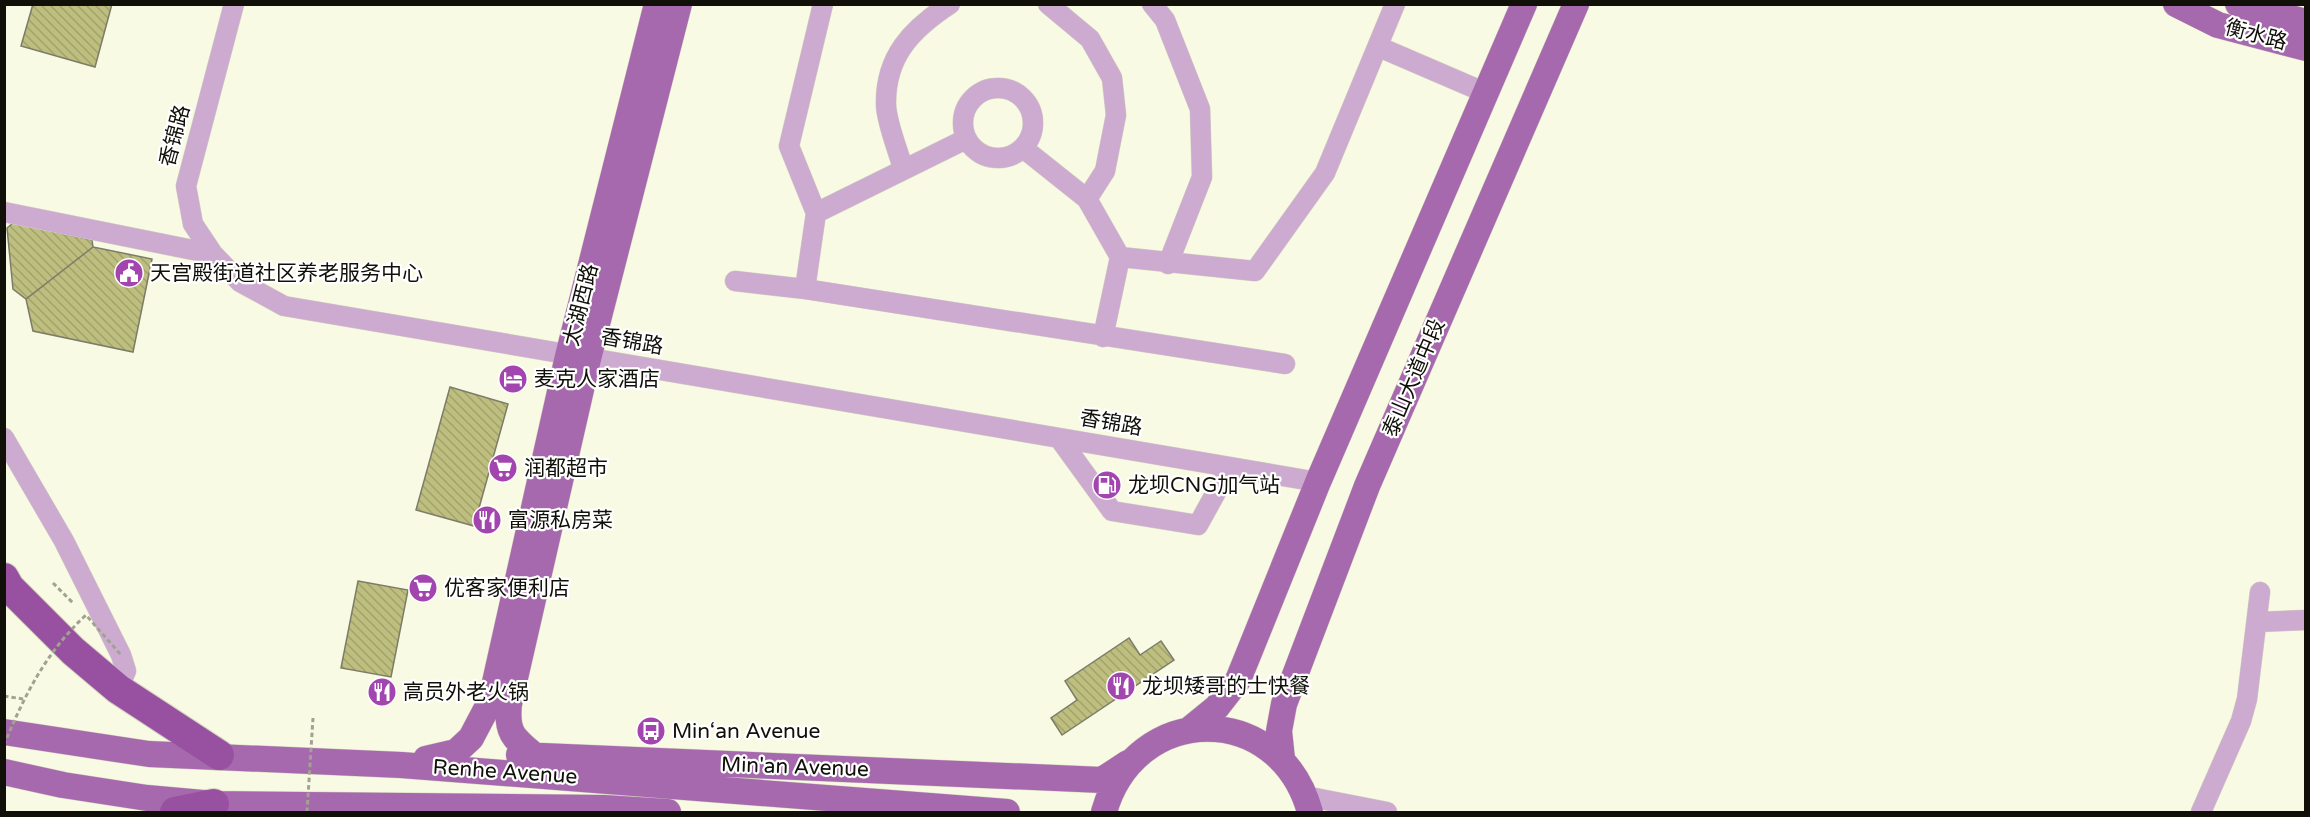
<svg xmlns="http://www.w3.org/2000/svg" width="2310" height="817" font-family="'Varela Round','Noto Sans SC',sans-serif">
	<defs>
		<pattern id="building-back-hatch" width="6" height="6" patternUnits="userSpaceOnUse" patternTransform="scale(1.5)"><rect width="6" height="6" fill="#bebf7f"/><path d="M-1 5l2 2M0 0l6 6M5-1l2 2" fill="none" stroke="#a2a36c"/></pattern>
	</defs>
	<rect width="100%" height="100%" fill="#f9fae4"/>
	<!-- building -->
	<path fill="url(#building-back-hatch)" stroke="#7c7c69" stroke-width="1.5" d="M33,4H112L95,67L21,46Z
		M13,223L92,240L93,247L26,299L13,289L7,228Z
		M93,247L152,259L133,352L33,331L26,299Z
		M450,387L508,404L474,526L416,510Z
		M358,581L408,590L391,677L341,668Z
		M1129,638L1140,655L1161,641L1174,660L1062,735L1051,718L1077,700L1065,681Z"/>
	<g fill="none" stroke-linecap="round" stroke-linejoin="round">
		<!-- minor casing -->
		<g stroke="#d4d5c1" stroke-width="21">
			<path id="minor" d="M234,4L186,186L193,224L213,254L240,282L284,306L1318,482
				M1048,4L1090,39L1112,78L1116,115L1105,171L1087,199
				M1152,4L1165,20L1200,109L1202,177L1168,264
				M1379,47L1486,93
				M963 123a35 35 0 1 1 70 0a35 35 0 1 1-70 0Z
				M1023,148L1087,199L1120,257L1255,271L1325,173L1395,4
				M903,169C898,149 887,125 886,105C885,56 912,29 950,4
				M4,212L213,254
				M816,213L966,139
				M735,281L805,289L1285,364
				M805,289L816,213L789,146L823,4
				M1103,337L1120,257
				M4,438L64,541L121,655L126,671L118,689
				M1059,438L1112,511L1198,525L1230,467
				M2257,622L2306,620
				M1305,796L1387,812
				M2201,812L2241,721L2247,699L2260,592"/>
		</g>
		<!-- major casing -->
		<g stroke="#d4d5c1" stroke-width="27">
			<path id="major" d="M2176,4L2218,25L2306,48
				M2238,4L2306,22
				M1190,729L1217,707L1238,680L1318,482L1524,4
				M4,732L149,754L401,765L1007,812
				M519,755L1102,780L1128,763
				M534,755C513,738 506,732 509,704L588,359L679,4
				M426,759L456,752L471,738L491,700L568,356L657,4
				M1282,759L1279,731L1284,704L1367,486L1576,4
				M4,772L63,785L147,798L214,804L604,808L668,812
				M1104,812C1135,702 1279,700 1310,812"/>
		</g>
		<!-- highway casing -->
		<g stroke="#d4d5c1" stroke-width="32">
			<path id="highway" d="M4,578L9,587L73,651L118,689L219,755
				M175,812L214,804"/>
		</g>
		<!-- path -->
		<path stroke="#a2a292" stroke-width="3" stroke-dasharray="4.5 3" stroke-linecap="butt" d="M53,583L73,603
			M4,696L23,699"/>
		<!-- minor -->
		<use href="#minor" stroke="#cdabd1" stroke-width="20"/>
		<!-- major -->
		<use href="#major" stroke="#a769ae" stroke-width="26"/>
		<!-- highway -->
		<use href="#highway" stroke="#9850a1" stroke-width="30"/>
		<!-- path-bridge -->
		<path stroke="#a2a292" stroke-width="3" stroke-dasharray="4.5 3" stroke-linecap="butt" d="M4,745C24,696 46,652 86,615L121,655
			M307,812L313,718"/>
	</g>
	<!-- icons -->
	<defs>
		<g id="civic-disc" transform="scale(1.5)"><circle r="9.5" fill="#a345af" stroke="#fff"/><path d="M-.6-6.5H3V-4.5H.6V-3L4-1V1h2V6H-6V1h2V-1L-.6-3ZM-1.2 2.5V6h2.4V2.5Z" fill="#fff"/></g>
		<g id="hotel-disc" transform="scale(1.5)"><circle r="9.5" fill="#a345af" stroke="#fff"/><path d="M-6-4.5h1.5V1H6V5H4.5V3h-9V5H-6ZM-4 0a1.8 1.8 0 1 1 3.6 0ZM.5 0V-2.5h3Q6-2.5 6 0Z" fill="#fff"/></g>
		<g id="supermarket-disc" transform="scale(1.5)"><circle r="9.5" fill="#a345af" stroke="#fff"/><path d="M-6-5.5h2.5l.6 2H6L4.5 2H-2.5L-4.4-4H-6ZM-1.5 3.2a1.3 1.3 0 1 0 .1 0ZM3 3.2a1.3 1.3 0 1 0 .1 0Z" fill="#fff"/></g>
		<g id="fuel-disc" transform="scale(1.5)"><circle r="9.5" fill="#a345af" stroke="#fff"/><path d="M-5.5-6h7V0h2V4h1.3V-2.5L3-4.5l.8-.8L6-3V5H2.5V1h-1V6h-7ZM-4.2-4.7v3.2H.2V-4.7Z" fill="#fff"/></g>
		<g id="restaurant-disc" transform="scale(1.5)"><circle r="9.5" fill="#a345af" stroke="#fff"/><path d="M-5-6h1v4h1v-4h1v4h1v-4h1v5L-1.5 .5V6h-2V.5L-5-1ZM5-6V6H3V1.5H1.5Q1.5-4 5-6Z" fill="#fff"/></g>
		<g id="bus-disc" transform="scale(1.5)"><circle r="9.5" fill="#a345af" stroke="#fff"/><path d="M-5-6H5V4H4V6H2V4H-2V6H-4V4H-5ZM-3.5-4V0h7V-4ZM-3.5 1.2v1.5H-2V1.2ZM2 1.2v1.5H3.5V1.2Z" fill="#fff"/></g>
	</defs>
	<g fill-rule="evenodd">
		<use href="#civic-disc" x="129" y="273"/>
		<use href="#hotel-disc" x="513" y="379"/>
		<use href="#supermarket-disc" x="503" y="468"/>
		<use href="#fuel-disc" x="1107" y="485"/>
		<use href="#restaurant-disc" x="487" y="520"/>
		<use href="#supermarket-disc" x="423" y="588"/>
		<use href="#restaurant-disc" x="1121" y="686"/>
		<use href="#restaurant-disc" x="382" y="692"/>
		<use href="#bus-disc" x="651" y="731"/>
	</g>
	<g text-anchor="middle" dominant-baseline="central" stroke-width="4.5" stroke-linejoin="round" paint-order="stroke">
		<!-- street labels -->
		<g font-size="21" fill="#101009" stroke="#fff">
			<text transform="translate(2256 35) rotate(15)">衡水路</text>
			<text transform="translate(175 136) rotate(-75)">香锦路</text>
			<text transform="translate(581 305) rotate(-76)">太湖西路</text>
			<text transform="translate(632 342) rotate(10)">香锦路</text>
			<text transform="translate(1414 378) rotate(-67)">泰山大道中段</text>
			<text transform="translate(1111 423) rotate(10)">香锦路</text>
			<text transform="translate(795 767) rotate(2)">Min'an Avenue</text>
			<text transform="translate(505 772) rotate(4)">Renhe Avenue</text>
		</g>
		<!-- poi labels -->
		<g font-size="21" fill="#101009" stroke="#fff" text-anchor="start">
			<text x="150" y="273">天宫殿街道社区养老服务中心</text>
			<text x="534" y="379">麦克人家酒店</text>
			<text x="524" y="468">润都超市</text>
			<text x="1128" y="485">龙坝CNG加气站</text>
			<text x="508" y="520">富源私房菜</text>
			<text x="444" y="588">优客家便利店</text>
			<text x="1142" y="686">龙坝矮哥的士快餐</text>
			<text x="403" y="692">高员外老火锅</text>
			<text x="672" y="731">Min‘an Avenue</text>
		</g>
	</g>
	<!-- border -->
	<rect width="2310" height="817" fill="none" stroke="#101009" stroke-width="12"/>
</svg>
